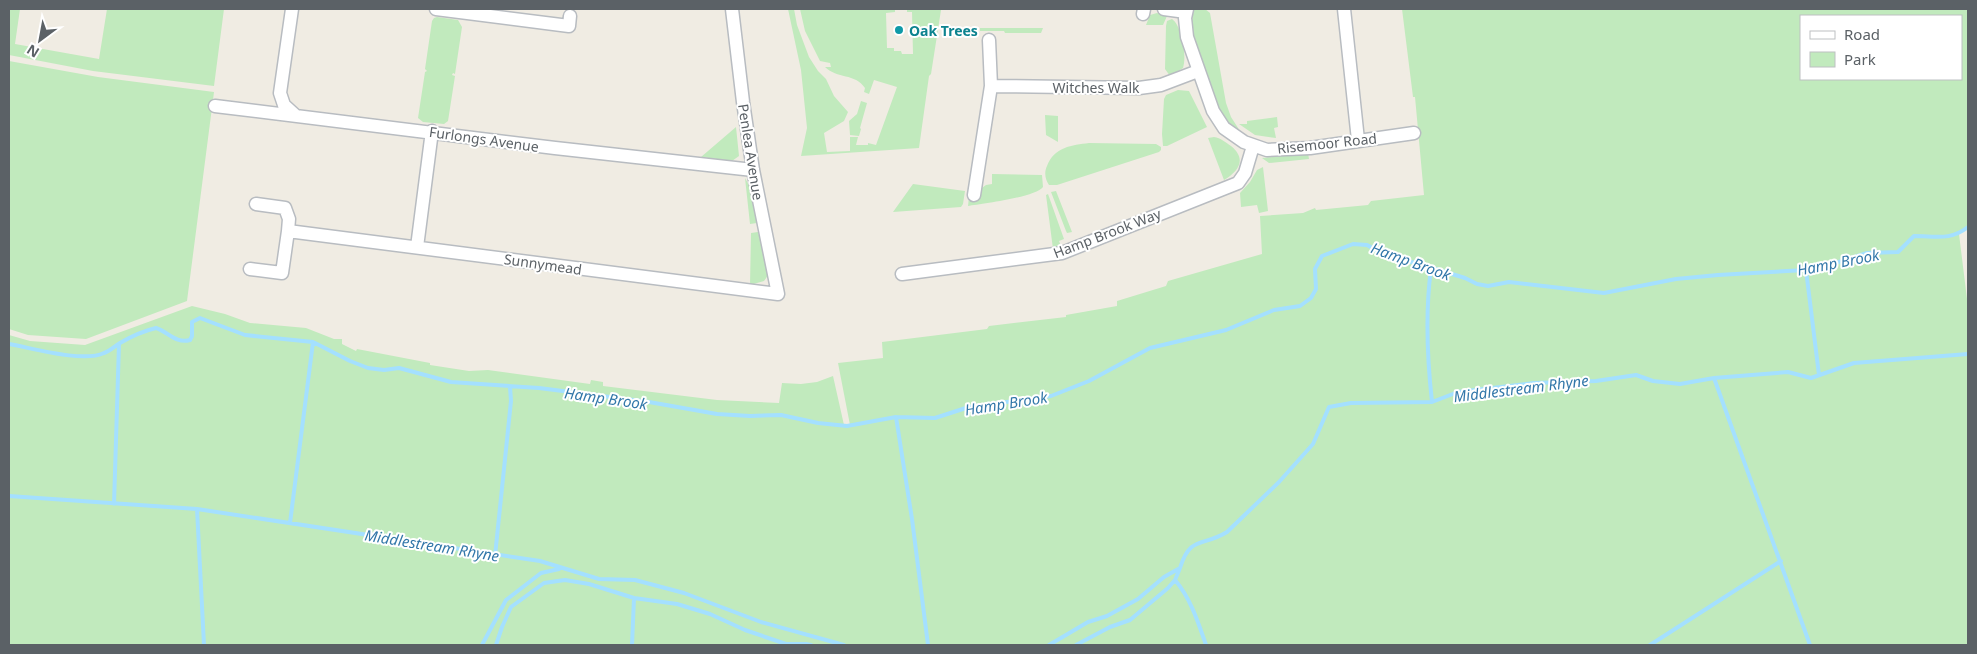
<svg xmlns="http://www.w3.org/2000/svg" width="1977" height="654" font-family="'Noto Sans',sans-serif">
	<rect width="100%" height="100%" fill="#f0ece3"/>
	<!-- green -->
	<path fill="#c1eabd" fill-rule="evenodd" d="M9,9H20L15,44L99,59L107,9H224L214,86L93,71L9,55Z
		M788,9H794L797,25L809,57L818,71L826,79L834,96L848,112L844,121L824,133L827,152L850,151V137H858L856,145H868V143L876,145L897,87L874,80L869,94L864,92L865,88C855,73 837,79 825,67H831L830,63L820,61L805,31L800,9H895V12L886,13L887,48H894V51H901L902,54H913L912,12H907V9H943L941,10L931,74L929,76L919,148L801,156L807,128L801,70Z
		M1194,9H1205L1210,13L1226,103L1231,117L1240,131L1231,125L1221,114L1192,31V20Z
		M1402,9H1968V227L1959,234L1968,307V645H9V335L30,341L85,345L192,306L225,314L250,323L306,328L334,339H342V344L356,351L357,349L430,363V365L469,371L488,370L590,384L591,380L603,382V386L717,400L779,403L782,383L801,384L817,382L833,376L844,425H850L838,363L883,358L882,342L987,329L989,326L1066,317V315L1117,306V301L1166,286L1168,281L1262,254L1260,216L1303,213L1315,208L1316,210L1368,205L1371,201L1424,195L1415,97H1413ZM1801,16H1961V79H1801Z
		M1157,13L1167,16L1163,25H1146L1150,15Z
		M437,17L458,20L462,27L455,74L453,73L452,75L455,76L448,121L444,124L423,122L418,118L425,72L427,71L425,69L432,21L434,18Z
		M1172,19C1182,26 1187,56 1183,68L1170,76L1165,69L1166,26L1167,21Z
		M980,28H1043L1041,33H1005L1004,31H980Z
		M9,61L98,77L214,92L187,301L86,339L28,335L9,329Z
		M1178,90L1189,91L1207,127L1167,146H1163L1162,134L1164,99L1166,95Z
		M861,101L867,103L860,128L861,129L859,136L850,135L849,121L857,114Z
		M1045,115L1058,116V142L1046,135Z
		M1277,117L1278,127L1274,128L1276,138L1255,135L1239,124H1247V121Z
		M736,127L739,156L732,161L701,157Z
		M1214,137C1221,138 1225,142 1231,146C1247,159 1239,171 1224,180L1208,138Z
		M1089,143L1156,144L1161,147V150L1159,152L1057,185H1049C1045,179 1044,172 1047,166C1054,147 1072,145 1089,143Z
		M1308,153L1309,159L1269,163L1262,158Z
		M1263,167L1268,211L1259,213L1257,205L1241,207L1240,193L1250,182L1257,170Z
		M992,174L1042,175L1043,187C1036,197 982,204 968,206L969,197L986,185L992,184Z
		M745,178L750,187L757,223L750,224Z
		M913,184L965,191L963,204L961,207L893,212Z
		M1056,191L1072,232L1067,233L1066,231L1051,192Z
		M1048,194L1064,239L1059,241L1061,246L1053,249L1046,195Z
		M758,232L769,274L764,281L750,285L751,233Z"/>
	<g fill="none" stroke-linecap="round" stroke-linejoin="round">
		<!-- stream -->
		<path stroke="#a4e0ff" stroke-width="4" d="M1431,269C1425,313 1427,357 1432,402
			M1806,270L1819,375
			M9,344C32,348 83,363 104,353C110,351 115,346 120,343C132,336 143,331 156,328C168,332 176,344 190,340L192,336V322L200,318L245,335L313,342L350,361L368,368L384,370L399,368L451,382L539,388L649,402L717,414L750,416L781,415L818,423L847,426L896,417L935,418L969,407L1051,396L1089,381L1150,348L1226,330L1274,310L1300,306L1311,298L1316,289L1315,269L1322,256L1353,244L1367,245L1381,253L1397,259L1416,263L1465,278L1477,284L1488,286L1509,282L1604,293L1676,279L1718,275L1806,270L1829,265L1867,253L1898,252L1914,236C1936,236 1950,241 1968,227
			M1714,378L1810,645
			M896,417L912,519L928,645
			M9,496L197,509L540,561L599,579L635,580L684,593L761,622L844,645
			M114,504L119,344
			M197,509L204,645
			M290,523L313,342
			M495,556L511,401L510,387
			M1175,580C1191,599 1198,622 1206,645
			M482,645L506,600L541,573L559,569
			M496,645L502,627L511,607L544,583L565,580L589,584L634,598L677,604L710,614L745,630L786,644H806L811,645
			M632,645L634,598
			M1049,645L1088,622L1107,616L1138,599L1164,577L1180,568C1190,535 1203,547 1227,532L1279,482L1313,444L1329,407L1351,403L1432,402L1458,392L1534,383L1596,381L1636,375L1653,381L1680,384L1714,378L1788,372L1811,378L1854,363L1968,354
			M1076,645L1110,627L1130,620L1168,588L1175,580L1180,568
			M1650,645L1781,561"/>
		<!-- minor casing -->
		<g stroke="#b8bcc1" stroke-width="15">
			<path id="minor" d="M292,9L280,93L284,105L295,115
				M436,9L569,26L570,16
				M1164,9L1186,12
				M1187,9L1185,18L1187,37L1213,111L1224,128L1244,142L1267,150L1310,148L1414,133
				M1344,9L1358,140
				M1143,14L1144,9
				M991,86L1139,88L1161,85L1198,71
				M215,106L555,148L753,170
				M974,195L991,86L989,40
				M256,204L285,208L289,219L288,231
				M417,247L432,131
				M250,269L282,273L288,231L778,294L753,170L743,102L732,9
				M902,274L1062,253L1238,183L1245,173L1253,146"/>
		</g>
		<!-- minor -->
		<use href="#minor" stroke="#fff" stroke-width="12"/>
	</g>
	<!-- markers -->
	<circle fill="#0f9aa8" stroke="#fff" stroke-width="2" cx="899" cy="30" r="5"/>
	<g text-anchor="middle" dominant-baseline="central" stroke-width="4" stroke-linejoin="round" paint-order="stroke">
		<!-- culture labels -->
		<g font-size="14" font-weight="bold" fill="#0d838f" stroke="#fff" text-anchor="start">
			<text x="909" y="30">Oak Trees</text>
		</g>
		<!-- street labels -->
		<g font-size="14" fill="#5b6166" stroke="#fff">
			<text x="1096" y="87">Witches Walk</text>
			<text transform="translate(484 139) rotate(8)">Furlongs Avenue</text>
			<text transform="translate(1327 143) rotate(-6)">Risemoor Road</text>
			<text transform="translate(751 152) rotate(81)">Penlea Avenue</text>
			<text transform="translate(1107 233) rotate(-21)">Hamp Brook Way</text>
			<text transform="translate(543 264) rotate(8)">Sunnymead</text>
		</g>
		<!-- water labels -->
		<g font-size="15" font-style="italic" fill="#3277a9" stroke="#fff">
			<text transform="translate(1411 261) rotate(20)">Hamp Brook</text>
			<text transform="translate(1838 262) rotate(-11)">Hamp Brook</text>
			<text transform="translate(1521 388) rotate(-7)">Middlestream Rhyne</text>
			<text transform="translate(606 398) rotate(8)">Hamp Brook</text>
			<text transform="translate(1006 403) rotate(-9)">Hamp Brook</text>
			<text transform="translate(432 545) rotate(9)">Middlestream Rhyne</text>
		</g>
	</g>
	<!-- border -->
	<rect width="1977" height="654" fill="none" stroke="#5b6166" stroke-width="20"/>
	<!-- legend -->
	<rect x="1800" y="15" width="162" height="65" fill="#ffffff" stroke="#bdc0c2"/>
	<rect x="1810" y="31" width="25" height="8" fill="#ffffff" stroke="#bdc0c2"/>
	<text x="1844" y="40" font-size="15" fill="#5b6166">Road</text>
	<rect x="1810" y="52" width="25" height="15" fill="#c1eabd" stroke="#bdc0c2"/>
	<text x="1844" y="65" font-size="15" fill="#5b6166">Park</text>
	<!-- north arrow -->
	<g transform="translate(40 40) rotate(212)" stroke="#ffffff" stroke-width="4" paint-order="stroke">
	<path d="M0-4L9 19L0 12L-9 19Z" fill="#5b6166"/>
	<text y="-8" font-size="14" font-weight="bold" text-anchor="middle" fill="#5b6166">N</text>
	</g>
</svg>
